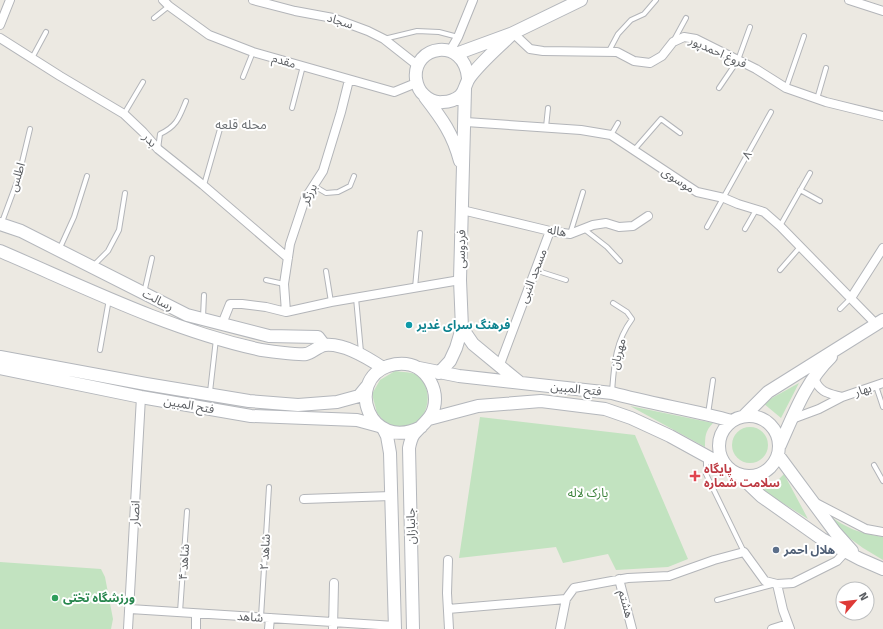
<svg xmlns="http://www.w3.org/2000/svg" width="883" height="629" font-family="'Fira Sans','Noto Sans Arabic',sans-serif">
	<rect width="100%" height="100%" fill="#ece9e2"/>
	<!-- green -->
	<path fill="#c2e3c0" d="M395,371C402,372 412,372 417,375C434,387 430,419 410,427C404,429 395,427 388,426L377,413L372,394L380,380Z
		M799,383L781,418L763,403Z
		M630,406L713,423C705,431 705,437 705,447Z
		M480,417L635,435L688,559L668,567L616,570L608,554L563,563L556,547L459,558Z
		M732 445a18 18 0 1 1 36 0a18 18 0 1 1-36 0Z
		M784,474L808,519L762,490L774,484Z
		M830,516C848,529 860,533 883,537V560L863,548L844,534Z
		M0,562L101,569L105,577L113,619L111,629H0Z"/>
	<g fill="none" stroke-linecap="round" stroke-linejoin="round">
		<!-- lane casing -->
		<g stroke="#b3b5b9" stroke-width="6">
			<path id="lane" d="M154,18L169,6
				M384,39L417,31L439,32L458,37
				M674,40L686,18
				M609,51L618,34L631,20L644,14L656,0
				M32,58L46,32
				M243,77L253,52
				M719,88L738,60L750,27
				M786,88L804,36
				M817,99L826,68
				M292,108L303,66
				M124,114L143,82
				M546,127L548,108
				M611,135L618,123
				M158,149L160,134C177,126 179,118 186,101
				M634,150L661,119L680,133
				M204,185L220,129
				M314,186L326,193L338,192L350,186L354,176
				M800,190L820,201
				M2,222L18,179L30,129
				M780,226L810,173
				M707,227L771,112
				M584,229L607,247L620,261
				M745,229L756,210
				M570,234L583,192
				M59,250L74,217L87,176
				M93,266L108,251L119,230L125,193
				M535,270L566,280
				M780,270L800,247
				M326,271L331,302
				M266,280L284,284
				M415,288L420,233
				M144,293L152,258
				M356,298L361,352
				M840,309L851,298
				M203,317L204,295
				M100,350L109,299
				M876,386L883,407
				M210,392L216,339
				M612,392C614,365 615,342 632,319L627,312L613,303
				M708,414L713,380
				M706,459V474L744,552
				M874,465L883,481
				M717,600L772,585
				M180,612L187,511
				M261,617L269,487"/>
		</g>
		<!-- street casing -->
		<g stroke="#b3b5b9" stroke-width="10">
			<path id="street" d="M163,0L169,6L209,35L253,52L394,92L416,83
				M253,0L295,11L333,18L368,31L384,39L417,65
				M849,0L883,11
				M0,25L10,0
				M513,33L530,49L543,51L617,52L634,61L650,63L662,56L673,42L684,37L696,39L756,69L786,88L826,102L883,116
				M0,38L60,76L124,114L143,132L158,149L203,185L288,258
				M450,51L458,37L473,0
				M466,122L581,130L611,135L697,192L724,198L738,204L764,212L780,226L876,324
				M462,210L550,231L570,234L593,225L606,223L619,227L633,226L648,216
				M851,298L883,248
				M286,312L284,284L290,244L305,199L323,171L341,112L349,80
				M222,324L230,304H242L266,307L286,312L331,302L460,280
				M499,367L550,231
				M842,397L883,383
				M792,419L819,409L842,397C828,393 820,393 814,378
				M304,499L391,496
				M816,503L866,529L883,532
				M448,560L447,593L449,629
				M619,579L632,629
				M777,584L783,610L790,629
				M130,609L395,626
				M448,609L566,599
				M128,629L141,397
				M196,629V614
				M269,629L270,618
				M333,629L334,583
				M560,629L566,599L574,588L628,578L669,576L714,560L744,552L765,581L777,584L793,583L837,561L846,551
				M772,629L788,624"/>
		</g>
		<!-- secondary casing -->
		<g stroke="#b4b7bc" stroke-width="14">
			<path id="secondary" d="M456,54L513,33L581,0
				M468,78C464,36 412,45 416,79C417,85 419,91 424,95C429,100 436,103 443,102C449,102 455,100 460,96C466,90 465,83 470,77C482,61 498,48 513,33
				M425,97C442,119 453,134 460,161
				M0,224L21,231L187,315L269,336L318,337L324,345
				M0,251C84,287 168,329 257,349C264,351 300,355 306,354C312,353 318,346 325,345C344,343 368,358 383,368
				M462,328L473,344L519,382
				M0,357L146,384L249,401L298,405L337,402L359,396L368,385
				M0,368L141,397L251,416L357,420L379,426
				M419,368L459,376L612,393C652,404 693,410 732,421
				M439,373L450,361L456,348L462,328L460,280L465,89
				M744,416L768,392L883,320
				M719 446a30 30 0 1 1 60 0a30 30 0 1 1-60 0Z
				M429,419L478,406L541,401L605,409L631,418L670,436L730,469
				M383,428L387,436L390,453L395,629
				M780,445C794,414 806,381 831,357
				M778,455L835,532L852,551
				M738,474L761,496L822,539L860,559L883,569
				M413,629L409,448C410,443 411,438 414,434C424,422 435,417 435,399C435,387 428,374 418,368C409,363 398,363 388,366C345,381 369,453 421,427"/>
		</g>
		<!-- lane -->
		<use href="#lane" stroke="#fff" stroke-width="4"/>
		<!-- street -->
		<use href="#street" stroke="#fff" stroke-width="8"/>
		<!-- secondary -->
		<use href="#secondary" stroke="#fff" stroke-width="12"/>
	</g>
	<!-- markers -->
	<circle fill="#0f9aa8" stroke="#fff" stroke-width="1.5" cx="409" cy="325" r="4"/>
	<path fill="#e0444e" stroke="#fff" stroke-width="1.5" d="M693 470h4v4h4v4h-4v4h-4v-4h-4v-4h4z"/>
	<circle fill="#5c6f8a" stroke="#fff" stroke-width="1.5" cx="776" cy="550" r="4"/>
	<circle fill="#2e9e5b" stroke="#fff" stroke-width="1.5" cx="55" cy="598" r="4"/>
	<g text-anchor="middle" dominant-baseline="central" stroke-width="4" stroke-linejoin="round" paint-order="stroke">
		<!-- street labels -->
		<g font-size="12" fill="#5b5e62" stroke="#fff">
			<text transform="translate(340 21) rotate(17)">سجاد</text>
			<text transform="translate(718 52) rotate(24)">فروغ احمدپور</text>
			<text transform="translate(284 61) rotate(16)">مقدم</text>
			<text transform="translate(150 140) rotate(48)">بدر</text>
			<text transform="translate(747 155) rotate(-61)">۸</text>
			<text transform="translate(17 177) rotate(-73)">اطلس</text>
			<text transform="translate(678 180) rotate(33)">موسوی</text>
			<text transform="translate(309 194) rotate(-63)">برزگر</text>
			<text transform="translate(557 231) rotate(9)">هاله</text>
			<text transform="translate(461 249) rotate(-89)">فردوسی</text>
			<text transform="translate(533 276) rotate(-69)">مسجد النبی</text>
			<text transform="translate(158 300) rotate(27)">رسالت</text>
			<text transform="translate(618 354) rotate(-76)">مهربان</text>
			<text transform="translate(576 389) rotate(6)">فتح المبین</text>
			<text transform="translate(863 390) rotate(-18)">بهار</text>
			<text transform="translate(189 405) rotate(10)">فتح المبین</text>
			<text transform="translate(135 513) rotate(-87)">انصار</text>
			<text transform="translate(411 526) rotate(-91)">جانبازان</text>
			<text transform="translate(265 552) rotate(-87)">شاهد ۲</text>
			<text transform="translate(184 562) rotate(-86)">شاهد ۴</text>
			<text transform="translate(626 604) rotate(75)">هشتم</text>
			<text transform="translate(250 617) rotate(4)">شاهد</text>
		</g>
		<!-- culture labels -->
		<g font-size="12" font-weight="bold" fill="#0d838f" stroke="#fff" text-anchor="start">
			<text x="417" y="325">فرهنگ سرای غدیر</text>
		</g>
		<!-- health labels -->
		<g font-size="12" font-weight="bold" fill="#be3a42" stroke="#fff" text-anchor="start">
			<text x="704" y="469">پایگاه<tspan x="704" dy="14">سلامت شماره</tspan></text>
		</g>
		<!-- park labels -->
		<g font-size="12" fill="#3b823a" stroke="#fff">
			<text x="588" y="493">پارک لاله</text>
		</g>
		<!-- service labels -->
		<g font-size="12" font-weight="bold" fill="#4e5e75" stroke="#fff" text-anchor="start">
			<text x="784" y="550">هلال احمر</text>
		</g>
		<!-- leisure labels -->
		<g font-size="12" font-weight="bold" fill="#27864d" stroke="#fff" text-anchor="start">
			<text x="63" y="598">ورزشگاه تختی</text>
		</g>
		<!-- neighbourhood labels -->
		<g font-size="13" fill="#6c7074" stroke="#fff">
			<text x="241" y="124">محله قلعه</text>
		</g>
	</g>
	<!-- north arrow -->
	<g transform="translate(855 601) rotate(62)"><circle r="19" fill="#ffffff" stroke="#bdbfc0"/>
	<path d="M0-3L7 15L0 10L-7 15Z" fill="#de3a37"/>
	<text y="-6" font-size="11" font-weight="bold" text-anchor="middle" fill="#5b5e62">N</text>
	</g>
</svg>
